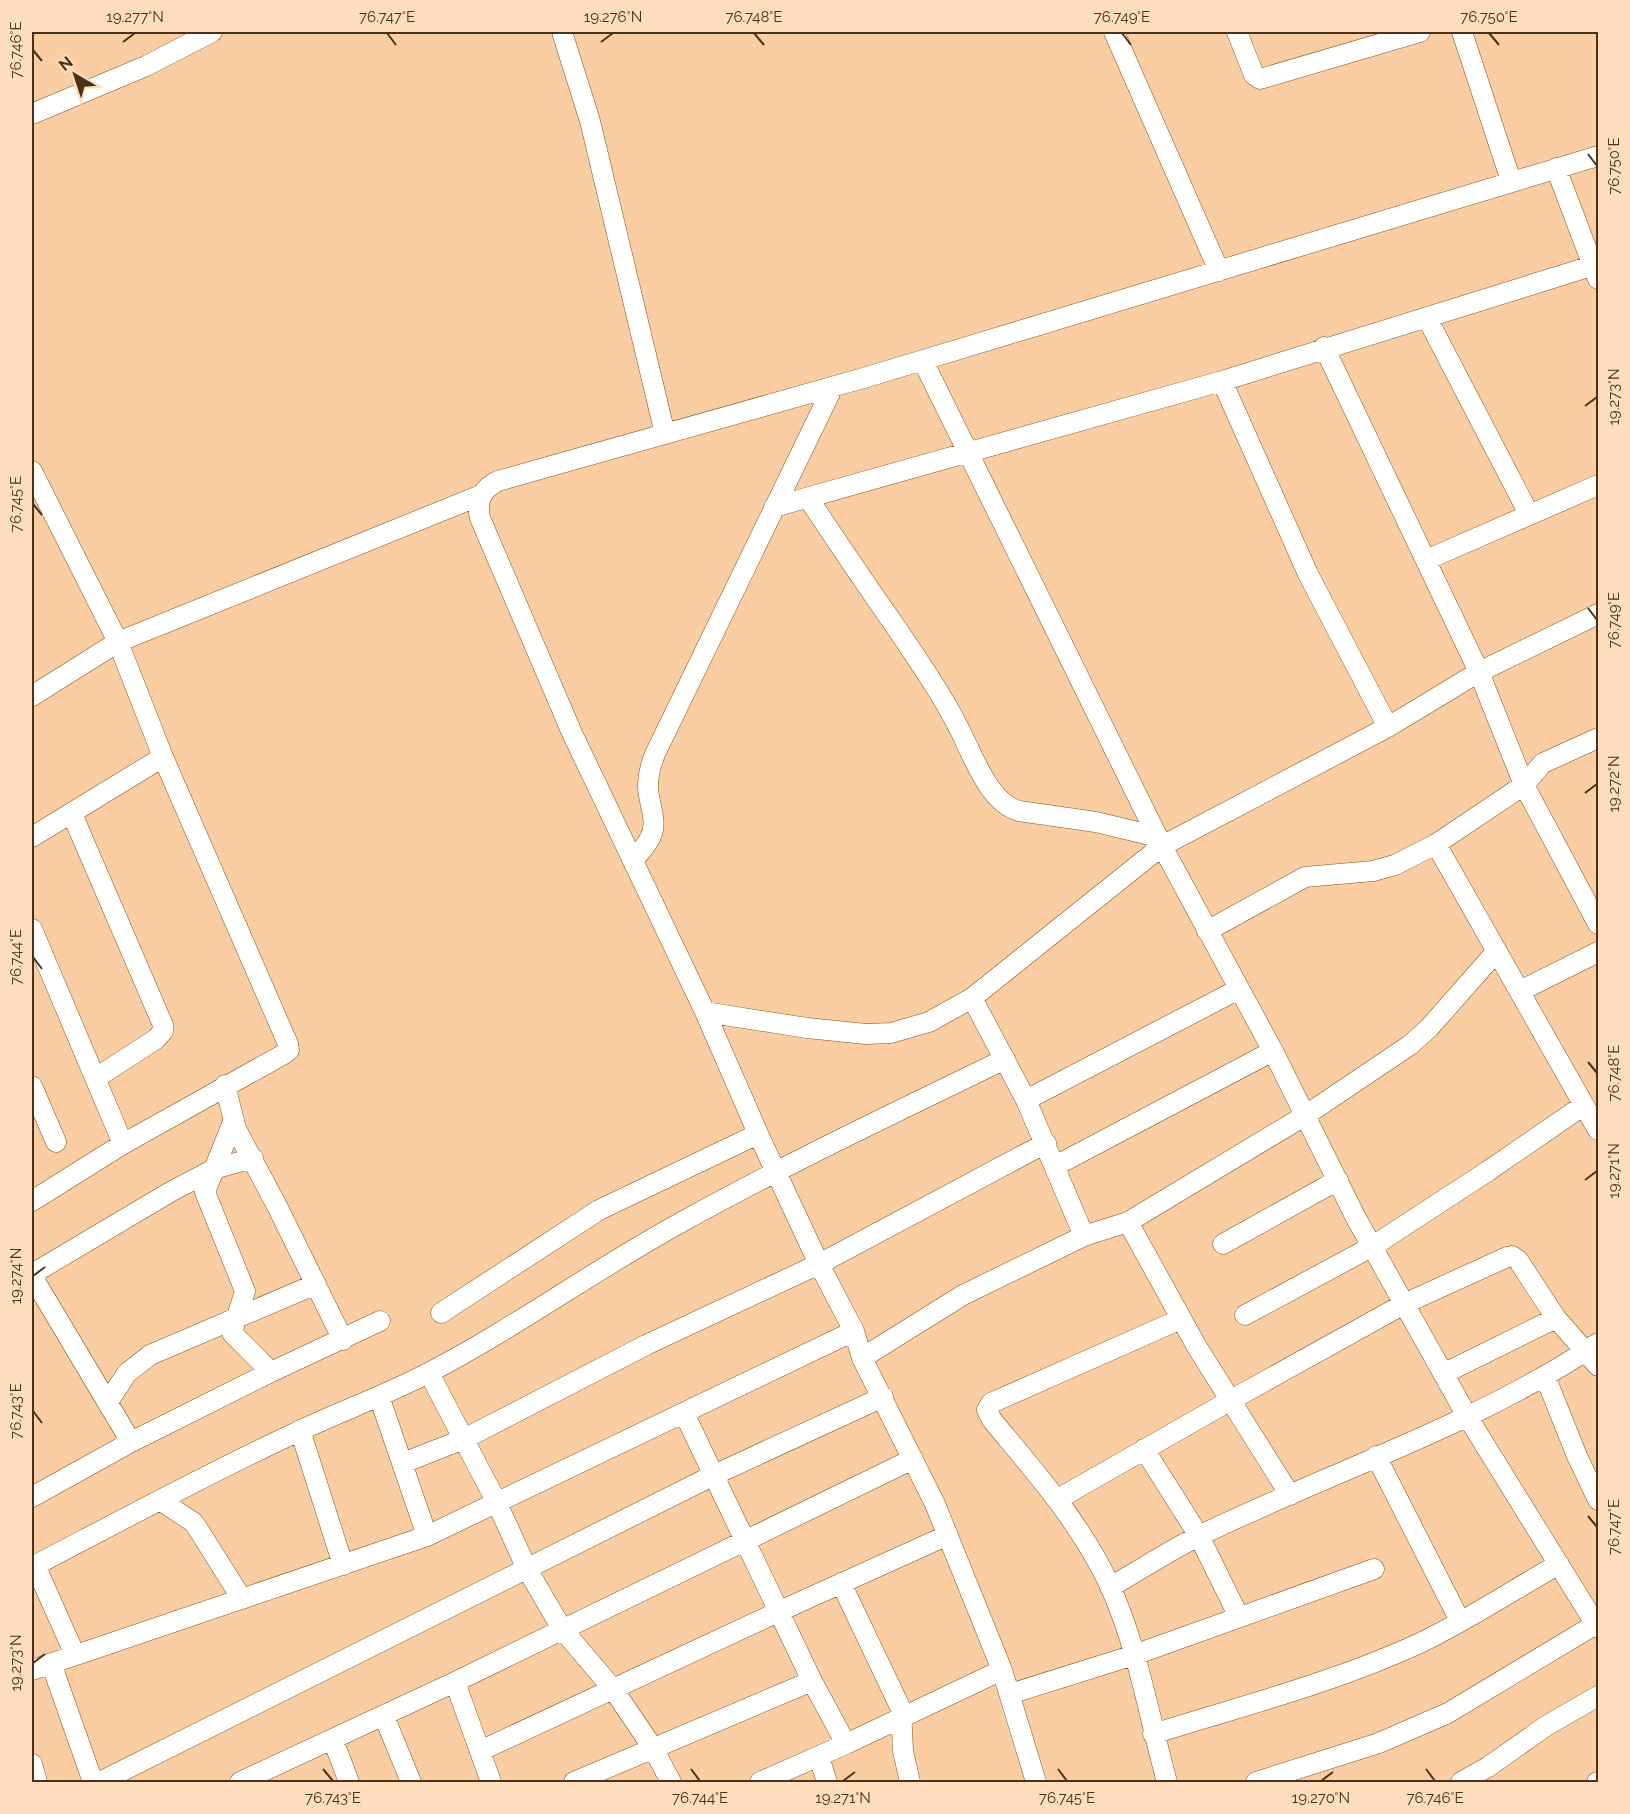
<svg xmlns="http://www.w3.org/2000/svg" width="1630" height="1814" font-family="Raleway,sans-serif">
	<rect width="100%" height="100%" fill="#facea2"/>
	<g fill="none" stroke-linecap="round" stroke-linejoin="round">
		<!-- minor casing -->
		<g stroke="#825219" stroke-width="21">
			<path id="minor" d="M562,32L590,121L665,434
				M1114,32L1219,271
				M1237,32L1254,75L1260,79L1420,32
				M1462,32L1511,181
				M32,114L146,66L212,32
				M1556,168L1598,279
				M1427,318L1529,514
				M1324,347L1479,672L1524,785L1598,924
				M923,361L1162,846L1273,1051L1356,1218L1467,1416L1598,1628
				M1222,381L1308,574L1388,727
				M32,471L118,642L163,757L288,1044L289,1050L284,1054L123,1144L32,1201
				M808,498C836,540 864,582 893,623C920,663 947,701 967,745C978,768 993,804 1019,811L1096,822L1158,837
				M774,507L1222,381L1598,264
				M1426,560L1598,485
				M32,696L118,642L481,495
				M72,814L163,1025V1031L156,1039L96,1078
				M32,837L163,757
				M1436,844L1598,1130
				M633,861C639,853 646,846 650,838C659,822 648,803 648,786C648,774 651,764 655,754L833,387
				M32,929L123,1144
				M1207,931L1305,877L1373,871L1395,865L1436,844L1524,785L1543,763L1598,738
				M1520,991L1598,952
				M972,998L1026,1100L1084,1236
				M705,1012L807,1028L866,1034L891,1033L929,1022L972,998L1162,846L1388,727L1479,672L1598,614
				M225,1085L236,1129L278,1208L343,1340
				M32,1086L56,1142
				M1026,1100L1239,989
				M233,1122L205,1192L245,1291L232,1333L271,1372
				M1055,1166L1273,1051
				M1128,1222L1197,1347L1290,1495
				M1223,1244L1338,1180
				M32,1274L172,1191L214,1169L253,1158
				M32,1276L131,1442
				M441,1313L599,1210L758,1134
				M1245,1315L1373,1246L1488,1171L1584,1105
				M862,1358L963,1295L1084,1236L1128,1222L1306,1115L1410,1045L1429,1028L1496,952
				M429,1373L496,1501L527,1569L562,1629L613,1689L653,1748L671,1782
				M1443,1374L1556,1318
				M1545,1376L1577,1456L1598,1500
				M379,1396L427,1536
				M108,1402L127,1373L150,1355L316,1284
				M684,1413L812,1681L846,1744
				M300,1430L343,1565
				M1144,1449L1199,1536L1239,1617
				M1376,1456L1460,1621
				M403,1463L464,1439L646,1345L819,1264L1046,1143
				M32,1497L131,1442L271,1372L380,1321
				M1058,1499L1231,1400L1404,1304L1507,1257L1512,1256L1518,1260L1556,1318L1598,1366
				M161,1501L193,1522L198,1529L242,1599
				M35,1565L75,1655
				M32,1567C120,1521 207,1474 297,1432C341,1411 386,1395 428,1373C515,1328 594,1270 680,1223C786,1164 897,1112 1005,1059
				M841,1583L901,1709L903,1751L910,1782
				M1110,1587C1140,1570 1170,1550 1201,1535C1333,1471 1476,1425 1598,1343
				M51,1663L93,1782
				M32,1670L427,1536L854,1331
				M455,1682L491,1782
				M1010,1694L1134,1655L1374,1569
				M384,1716L411,1782
				M1153,1734C1242,1706 1336,1682 1420,1643C1468,1620 1513,1590 1559,1564
				M333,1740L349,1782
				M480,1751L780,1611L948,1535
				M819,1757L827,1782
				M32,1764L37,1782
				M100,1782L714,1475L883,1397
				M240,1782L455,1682L913,1459
				M574,1782L812,1681
				M760,1782L846,1744L1002,1670
				M1036,1782L1002,1670L935,1504L862,1358L854,1331L819,1264L760,1138L705,1012L572,733L480,518C476,501 482,489 498,481L867,377L1598,156
				M1167,1782C1149,1717 1138,1648 1110,1586C1081,1523 1035,1472 992,1420L987,1410L991,1403L1181,1319
				M1256,1782L1379,1743L1448,1713L1596,1624
				M1461,1782L1488,1767L1546,1726L1598,1696
				M1597,1782H1598"/>
		</g>
		<!-- minor -->
		<use href="#minor" stroke="#fff" stroke-width="20"/>
	</g>
	<!-- ticks -->
	<path fill="none" stroke="#48321c" stroke-width="2" d="M387,33L396,45M754,33L764,45M1122,33L1131,45M1489,33L1499,45M123,42L135,33M601,42L613,33M33,50L42,61M1588,154L1597,166M1585,406L1597,397M33,504L42,515M1588,608L1597,620M1585,793L1597,784M33,957L42,969M1588,1062L1597,1073M1585,1180L1597,1171M33,1276L45,1267M33,1411L42,1423M1588,1516L1597,1527M33,1663L45,1654M323,1769L333,1781M691,1769L700,1781M1058,1769L1067,1781M1426,1769L1435,1781M843,1781L855,1772M1321,1781L1333,1772"/>
	<!-- border -->
	<rect width="1630" height="1814" fill="none" stroke="#ffddbd" stroke-width="66"/>
	<!-- north arrow -->
	<g transform="translate(75 75) rotate(321)" stroke="#ffddbd" stroke-width="4.5" paint-order="stroke">
	<path d="M0-4.5L10 22L0 15L-10 22Z" fill="#48321c"/>
	<text y="-9" font-size="16" font-weight="bold" text-anchor="middle" fill="#48321c">N</text>
	</g>
	<rect x="33" y="33" width="1564" height="1748" fill="none" stroke="#48321c" stroke-width="2"/>
	<g font-size="15" text-anchor="middle" fill="#48321c">
		<text x="135" y="22">19.277°N</text>
		<text x="387" y="22">76.747°E</text>
		<text x="613" y="22">19.276°N</text>
		<text x="754" y="22">76.748°E</text>
		<text x="1122" y="22">76.749°E</text>
		<text x="1489" y="22">76.750°E</text>
		<text transform="translate(16 50) rotate(-90)" y="5">76.746°E</text>
		<text transform="translate(1614 166) rotate(-90)" y="5">76.750°E</text>
		<text transform="translate(1614 397) rotate(-90)" y="5">19.273°N</text>
		<text transform="translate(16 504) rotate(-90)" y="5">76.745°E</text>
		<text transform="translate(1614 620) rotate(-90)" y="5">76.749°E</text>
		<text transform="translate(1614 784) rotate(-90)" y="5">19.272°N</text>
		<text transform="translate(16 957) rotate(-90)" y="5">76.744°E</text>
		<text transform="translate(1614 1073) rotate(-90)" y="5">76.748°E</text>
		<text transform="translate(1614 1171) rotate(-90)" y="5">19.271°N</text>
		<text transform="translate(16 1276) rotate(-90)" y="5">19.274°N</text>
		<text transform="translate(16 1411) rotate(-90)" y="5">76.743°E</text>
		<text transform="translate(1614 1527) rotate(-90)" y="5">76.747°E</text>
		<text transform="translate(16 1663) rotate(-90)" y="5">19.273°N</text>
		<text x="333" y="1803">76.743°E</text>
		<text x="700" y="1803">76.744°E</text>
		<text x="843" y="1803">19.271°N</text>
		<text x="1067" y="1803">76.745°E</text>
		<text x="1321" y="1803">19.270°N</text>
		<text x="1435" y="1803">76.746°E</text>
	</g>
</svg>
